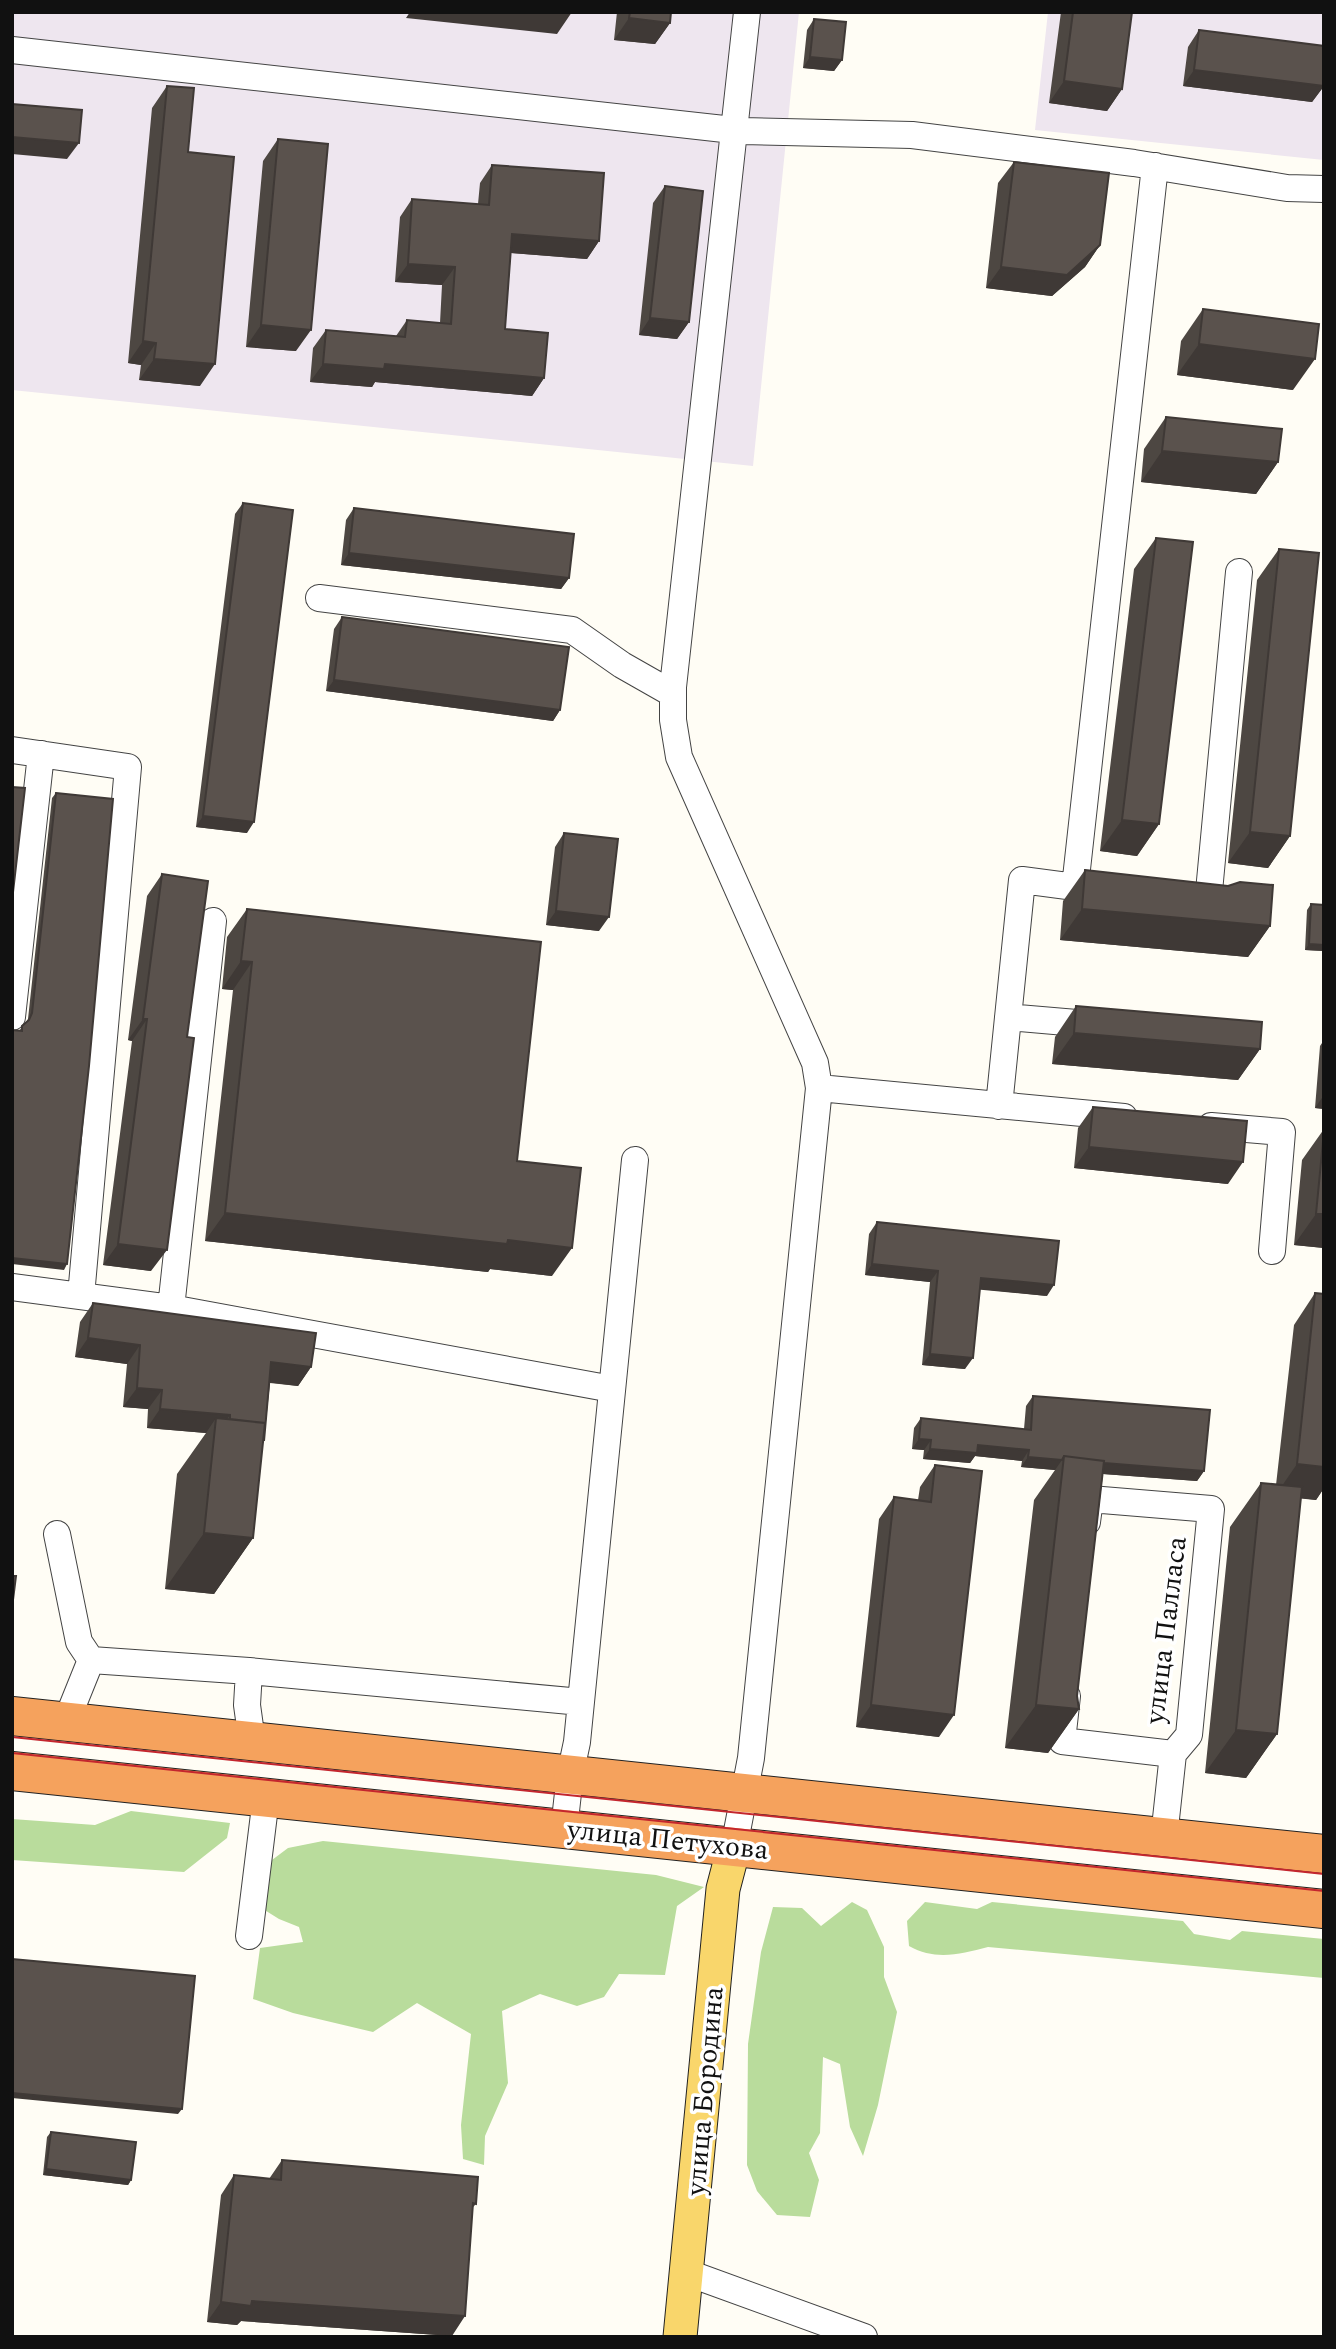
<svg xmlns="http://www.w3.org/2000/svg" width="1336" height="2349" font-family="Spectral,serif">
	<rect width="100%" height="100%" fill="#fffdf5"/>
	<!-- industrial -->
	<path fill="#eee6ef" d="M12,12H799L753,466L12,390Z
		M1048,12H1324V160L1035,130Z"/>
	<!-- forest -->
	<path fill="#b9dc9c" d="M131,1811L230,1823L227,1838L184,1872L12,1860V1819L95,1825Z
		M323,1841L656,1875L704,1887L677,1906L665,1975L619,1974L604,1997L577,2006L540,1994L502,2011L508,2083L485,2136L484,2165L463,2159L461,2125L471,2034L417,2003L373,2032L293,2013L253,1999L260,1948L303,1942L299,1927L279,1919L263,1909L272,1860L288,1848Z
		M852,1902L867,1910L884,1947V1977L897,2012L878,2105L863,2156L850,2127L840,2064L823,2057L820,2133L809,2153L819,2180L810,2217L777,2215L757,2191L747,2165L748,2044L761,1952L773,1907L802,1908L821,1926Z
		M925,1902L977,1909L992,1902L1183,1921L1194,1934L1230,1940L1242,1931L1324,1939V1978L988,1947C960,1954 936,1961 909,1946L907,1921Z"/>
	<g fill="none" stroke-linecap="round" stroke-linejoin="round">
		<!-- minor casing -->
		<g stroke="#444" stroke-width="28">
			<path id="minor" d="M12,50L742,131L912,135L1134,163L1287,188L1324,189
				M319,598L572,630L622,665L673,694
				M12,750L128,767L81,1296
				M1107,890L1075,887L1155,166
				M1191,900L1208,902L1239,572
				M12,1017L41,754
				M1008,1017L1100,1025
				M819,1088L1124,1117
				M999,1106L1022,880L1075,887
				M1211,1126L1282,1132L1272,1251
				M12,1287L171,1308L612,1389
				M171,1308L213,921
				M1087,1522L1090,1499L1211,1509L1189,1735L1173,1754L1164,1837
				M57,1534L79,1642L91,1660L249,1671L247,1705L252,1741
				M249,1671L581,1702
				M1067,1696L1062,1741L1173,1754
				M66,1722L91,1660
				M564,1829L570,1775L577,1742L635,1160
				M734,1847L751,1758L819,1088L815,1063L679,757L673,720V687L747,12
				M249,1936L266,1798
				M688,2273L864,2337"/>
		</g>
		<!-- major casing -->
		<g stroke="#222" stroke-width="35">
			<path id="major" d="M680,2337L723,1889L734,1847"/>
		</g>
		<!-- highway casing -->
		<g stroke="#222" stroke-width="40">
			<path id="highway" d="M12,1716L1324,1854
				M12,1771L1324,1909"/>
		</g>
		<!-- minor -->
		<use href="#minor" stroke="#fff" stroke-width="26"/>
		<!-- major -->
		<use href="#major" stroke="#f9d66b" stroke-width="33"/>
		<!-- highway -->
		<use href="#highway" stroke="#f5a25d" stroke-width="38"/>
		<!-- tram -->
		<path stroke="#c4262e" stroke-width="2" d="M12,1737L1324,1874
			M12,1753L1324,1891"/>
	</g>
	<!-- wall -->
	<path fill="#4d4742" d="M617,12H671L670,23L655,44L614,40Z
		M1061,12H1132L1122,89L1107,111L1049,103Z
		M814,19L842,60L834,71L803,68L807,30Z
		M1199,30L1324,86L1312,102L1183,86L1188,47Z
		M167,86L188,152L200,386L139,380L141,365L128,363L152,108Z
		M278,139L296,351L246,347L263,161Z
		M1014,162L1100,245L1085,267L1052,296L986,288L998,183Z
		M492,165L599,241L587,259L511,253L505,329L544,378L532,396L375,382L372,387L310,382L313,348L326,330L396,336L407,320L440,323L442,285L395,282L400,217L412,199L478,204L480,183Z
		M665,186L689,322L677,339L639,335L653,203Z
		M1203,309L1293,390L1177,375L1181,341Z
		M1166,417L1278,462L1256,494L1141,482L1144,449Z
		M243,503L247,833L196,827L235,514Z
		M354,508L569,578L561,589L341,565L346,520Z
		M1156,538L1159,824L1137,856L1100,851L1134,569Z
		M1279,549L1290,836L1268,868L1228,863L1257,580Z
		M342,617L560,710L553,721L326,691L334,629Z
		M56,793L64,1270L19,1031L26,1022L28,1019L52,798Z
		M564,833L599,931L546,925L555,847Z
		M1085,870L1270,926L1248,957L1060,940L1063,901Z
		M162,874L151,1271L103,1265L132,1041L128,1040L147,896Z
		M1311,904L1324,951L1305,950L1307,910Z
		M247,909L517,1161L552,1276L490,1269L488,1272L205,1241L233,990L222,989L227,937Z
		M1076,1006L1260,1049L1238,1080L1052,1064L1055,1037Z
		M1324,1040V1109L1315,1108L1320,1046Z
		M1093,1107L1228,1184L1074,1168L1078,1128Z
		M1324,1129V1248L1294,1245L1302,1160Z
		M877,1222L1047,1296L980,1289L965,1369L922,1365L930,1282L865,1275L869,1234Z
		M1315,1293L1324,1294V1488L1316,1500L1301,1498L1277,1734L1246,1778L1205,1773L1230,1527L1261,1483L1276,1485L1294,1325Z
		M93,1303L311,1367L298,1386L270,1383L264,1441L263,1442L253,1538L214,1594L165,1589L177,1474L206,1433L147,1428L148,1409L123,1407L127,1364L75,1357L80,1322Z
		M1033,1396L1204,1471L1197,1481L1103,1474L1077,1696L1079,1709L1048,1753L1005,1748L1034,1500L1055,1470L1021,1467L1022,1461L975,1456L970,1463L923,1459L924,1450L912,1449L914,1428L921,1418L1024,1429L1026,1406Z
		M935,1465L939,1737L856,1727L879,1519L894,1497L918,1500L920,1487Z
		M51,2132L131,2180L128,2185L43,2175L47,2137Z
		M282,2160L476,2204L473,2207L452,2336L241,2321L237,2325L207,2322L221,2195L234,2175L269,2179Z"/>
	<!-- shaded-wall -->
	<path fill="#3f3936" d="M410,12H572L557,34L406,18Z
		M629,18L670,23L655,44L614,40Z
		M810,57L842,60L834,71L803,68Z
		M1194,70L1324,86L1312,102L1183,86Z
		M1064,81L1122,89L1107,111L1049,103Z
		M12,137L79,143L67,159L12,154Z
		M512,234L599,241L587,259L499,252Z
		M1100,245L1085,267L1052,296L986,288L1001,267Z
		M408,264L455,267L442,285L395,282Z
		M650,318L689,322L677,339L639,335Z
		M261,325L311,330L296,351L246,347Z
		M143,341L156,343L141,365L128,363Z
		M1199,344L1315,359L1293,390L1177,375Z
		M154,359L215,364L200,386L139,380Z
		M323,364H385L544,378L532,396L375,382L372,387L310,382Z
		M1162,451L1278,462L1256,494L1141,482Z
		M349,553L569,578L561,589L341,565Z
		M334,680L560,710L553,721L326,691Z
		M203,816L254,822L247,833L196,827Z
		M1122,820L1159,824L1137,856L1100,851Z
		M1250,832L1290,836L1268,868L1228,863Z
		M1082,909L1270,926L1248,957L1060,940Z
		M556,911L609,917L599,931L546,925Z
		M1309,944L1324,945V951L1305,950Z
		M241,961L252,962L233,990L222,989Z
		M143,1019H147L132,1041L128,1040Z
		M1074,1033L1260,1049L1238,1080L1052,1064Z
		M1324,1095V1109L1315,1108Z
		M1089,1147L1243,1162L1228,1184L1074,1168Z
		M225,1213L508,1240L572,1248L552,1276L490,1269L488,1272L205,1241Z
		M1316,1214H1324V1248L1294,1245Z
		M118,1244L167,1250L151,1271L103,1265Z
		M12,1258L67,1264L64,1270L12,1264Z
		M872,1264L938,1271L930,1282L865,1275Z
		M981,1278L1054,1285L1047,1296L973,1289Z
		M88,1338L140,1345L127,1364L75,1357Z
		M930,1354L973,1358L965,1369L922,1365Z
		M271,1362L311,1367L298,1386L258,1381Z
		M137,1388L162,1390L148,1409L123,1407Z
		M160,1409L230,1415L217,1434L216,1418L206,1433L147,1428Z
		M919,1439L931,1440L924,1450L912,1449Z
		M978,1445L1029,1450L1022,1461L975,1456L970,1463L923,1459L930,1449Z
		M1028,1457L1062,1460L1055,1470L1021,1467Z
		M1064,1460L1204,1471L1197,1481L1063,1471Z
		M1297,1464L1324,1467V1488L1316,1500L1275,1496Z
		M204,1533L253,1538L214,1594L165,1589Z
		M871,1705L954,1715L939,1737L856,1727Z
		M1036,1705L1079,1709L1048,1753L1005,1748Z
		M1236,1730L1277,1734L1246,1778L1205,1773Z
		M12,2093L182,2109L178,2114L12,2098Z
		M46,2169L131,2180L128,2185L43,2175Z
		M252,2301L465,2316L452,2336L241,2321L237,2325L207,2322L221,2302Z"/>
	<!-- building -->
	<path fill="#5a524d" stroke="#3f3936" stroke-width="2" d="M630,12H671L670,23L629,18Z
		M1073,12H1132L1122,89L1064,81Z
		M814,19L846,22L842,60L810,57Z
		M1199,30L1324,46V86L1194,70Z
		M167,86L194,88L188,152L234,157L215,364L154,359L156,343L143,341Z
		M12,104L82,110L79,143L12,137Z
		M278,139L328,144L311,330L261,325Z
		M1014,162L1109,173L1100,245L1067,275L1001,267Z
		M492,165L604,173L599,241L512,234L505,329L548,333L544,378L385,364L384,369L323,364L326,330L405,337L407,320L451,324L455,267L408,264L412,199L489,205Z
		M665,186L703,191L689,322L650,318Z
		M1203,309L1319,324L1315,359L1199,344Z
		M1166,417L1282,429L1278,462L1162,451Z
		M243,503L293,510L254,822L203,816Z
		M354,508L574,534L569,578L349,553Z
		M1156,538L1193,542L1159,824L1122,820Z
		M1279,549L1319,553L1290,836L1250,832Z
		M342,617L569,647L560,710L334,680Z
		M12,787L25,788L12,901Z
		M56,793L113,799L89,1066L67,1264L12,1258V1030L22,1031V1026L29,1020L32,1013Z
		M564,833L618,839L609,917L556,911Z
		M1085,870L1228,886L1240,882L1273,885L1270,926L1082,909Z
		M162,874L208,881L187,1037L194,1038L167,1250L118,1244L147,1019H143Z
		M1311,904L1324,905V945L1309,944Z
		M247,909L541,942L517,1161L581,1168L572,1248L508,1240L507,1244L225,1213L252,962L241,961Z
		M1076,1006L1262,1022L1260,1049L1074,1033Z
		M1093,1107L1247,1121L1243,1162L1089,1147Z
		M1324,1131V1214H1316Z
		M877,1222L1059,1241L1054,1285L981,1278L973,1358L930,1354L938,1271L872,1264Z
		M1315,1293L1324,1294V1467L1297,1464Z
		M93,1303L316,1333L311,1367L271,1362L264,1441V1440L265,1423L230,1419V1415L160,1409L162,1390L137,1388L140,1345L88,1338Z
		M1033,1396L1210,1410L1204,1471L1104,1463V1461L1064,1456L1062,1460L1028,1457L1029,1450L978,1445L977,1453L930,1449L931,1440L919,1439L921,1418L1031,1430Z
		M216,1418L265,1423L253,1538L204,1533Z
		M1064,1456L1104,1461L1077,1696L1079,1709L1036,1705Z
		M935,1465L982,1471L954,1715L871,1705L894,1497L931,1502Z
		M1261,1483L1302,1487L1277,1734L1236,1730Z
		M12,1576H16L12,1608Z
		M12,1959L195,1976L182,2109L12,2093Z
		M51,2132L136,2142L131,2180L46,2169Z
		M282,2160L478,2177L476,2204L473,2203L465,2316L252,2301L251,2306L221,2302L234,2175L281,2180Z"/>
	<g text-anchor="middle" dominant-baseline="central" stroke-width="7" stroke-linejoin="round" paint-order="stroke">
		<!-- street labels -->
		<g font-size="28" fill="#111" stroke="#fff">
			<text transform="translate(1166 1630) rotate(-83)">улица Палласа</text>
			<text transform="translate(668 1840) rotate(6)">улица Петухова</text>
			<text transform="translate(705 2091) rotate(-85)">улица Бородина</text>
		</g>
	</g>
	<!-- border -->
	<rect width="1336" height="2349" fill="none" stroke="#111111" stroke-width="28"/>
</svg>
